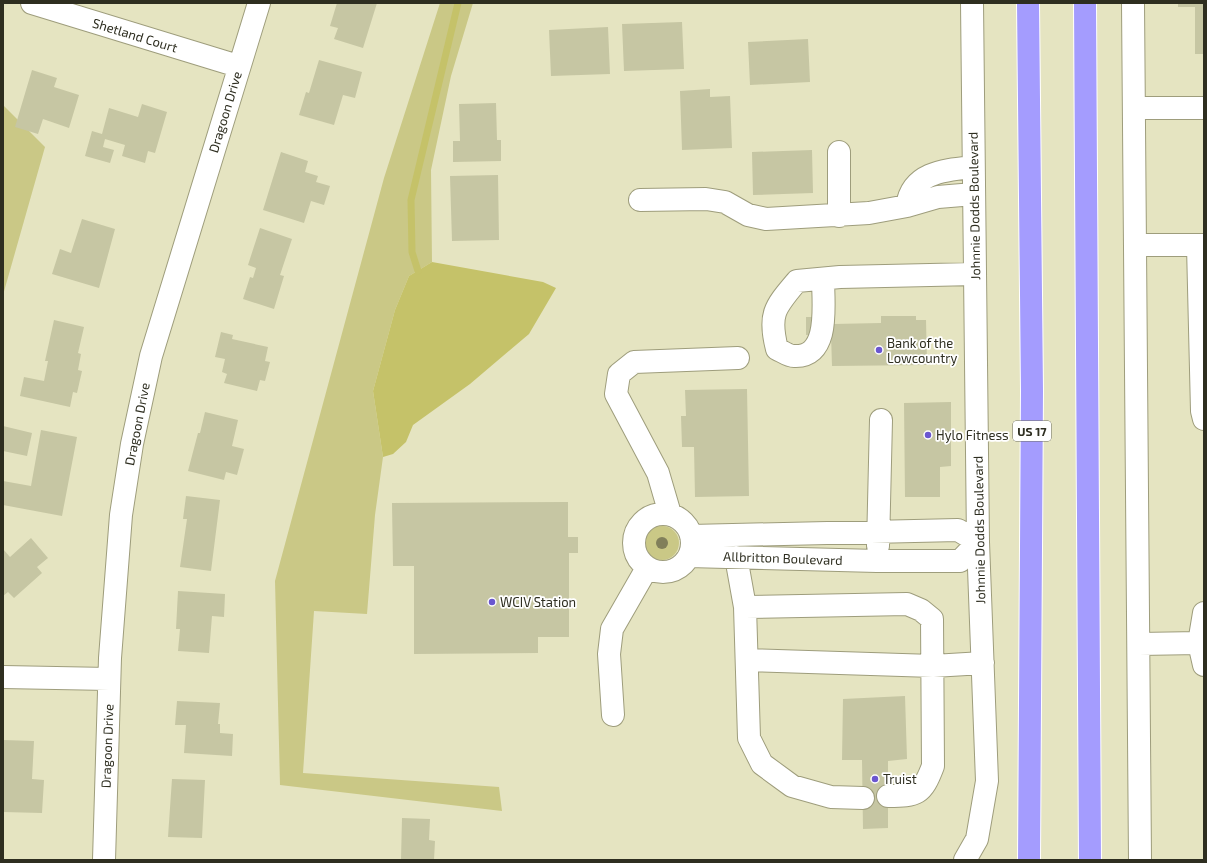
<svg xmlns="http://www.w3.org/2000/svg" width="1207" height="863" font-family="'Exo 2',sans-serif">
	<rect width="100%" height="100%" fill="#e5e4c1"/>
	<!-- green -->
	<path fill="#cac886" d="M440,3H473L451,76L431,170L432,262L409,276L395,310L373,391L383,457L375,515L367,614L314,611L303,773L499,787L502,811L280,785L275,581L384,178Z
		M3,105L45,147L3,295Z
		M645 543a17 17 0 1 1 34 0a17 17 0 1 1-34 0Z"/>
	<!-- water -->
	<path fill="#c5c269" d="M432,262L543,282L556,288L529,334L470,384L413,425L406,442L393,454L383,457L373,391L395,310L409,276Z"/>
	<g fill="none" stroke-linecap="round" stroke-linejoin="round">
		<!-- stream -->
		<path stroke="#c5c269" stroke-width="7" d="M418,271L412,252L411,200L458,3"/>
	</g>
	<!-- building -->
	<path fill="#c6c6a3" d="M337,3H377L363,48L334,39L338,28L330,26Z
		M1178,3H1204V54H1195V7H1178Z
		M682,22L684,69L624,71L622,24Z
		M608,27L610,74L551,76L549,30Z
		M808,39L810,82L750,85L748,42Z
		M319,60L362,72L355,98L343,95L334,125L299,115L306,92L309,93Z
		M32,70L57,78L54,87L79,95L69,128L43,119L38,134L15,127Z
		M710,89V97L730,96L732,148L682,150L680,91Z
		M496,103L497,140H501V161L453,162V141H460L459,104Z
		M142,104L167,112L155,153L148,151L145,163L122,156L125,145L105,139L103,147L114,150L110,163L85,156L92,131L102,134L109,108L138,117Z
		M812,150L813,193L753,195L752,152Z
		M281,152L308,161L305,172L318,176L316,182L330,186L324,205L311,201L304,223L263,210Z
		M498,175L499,240L452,241L450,176Z
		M82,219L115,229L99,288L52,274L60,249L71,253Z
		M260,228L292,239L280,275L284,276L274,309L243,299L250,277L253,278L256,268L248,265Z
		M881,316H916V320H926L927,365L832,366L831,334L806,335V317H816L833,324L881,323Z
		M54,320L84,327L78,353L81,354L78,370L82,371L77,393L73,392L70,407L20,396L24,377L44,381L48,361H45Z
		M221,332L233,335L232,339L268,347L265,361L270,362L265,381L260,380L257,391L224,383L227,374L222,372L225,359L215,357Z
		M747,389L749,496L695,497L694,447H682L681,416H686L685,390Z
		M951,402V466L940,467V497H905L904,403Z
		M205,412L238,420L232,446L244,449L237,475L226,472L224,480L188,471L198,433H200Z
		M3,426L32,433L27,456L3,451Z
		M41,430L77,437L62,516L3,505V481L31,486Z
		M186,496L220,500L211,571L180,567L187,519H183Z
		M568,502V537H578V553H569V637H538V653L414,654V566H393L392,503Z
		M31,538L48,558L37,567L42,573L14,598L8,592L3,596V549L10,557Z
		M178,591L225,594L224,617L212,616L209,653L178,651L180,629H176Z
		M905,696L907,759L888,761V828L863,829L862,760H842L843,699Z
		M177,701L220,703L218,724H220V733L233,734L232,756L184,753L186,725H175Z
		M3,740L34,741L32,779L44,780L42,813L3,812Z
		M172,779L205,780L202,838L168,837Z
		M402,818L430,819L429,840L435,841L434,860H401Z"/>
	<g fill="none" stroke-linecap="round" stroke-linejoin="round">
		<!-- minor casing -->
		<g stroke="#9e9d7c" stroke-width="24">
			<path id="minor" d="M32,3L238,66
				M1133,3L1140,860
				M1134,108H1204
				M839,152V216
				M640,200L706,199L725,202L748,215L766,219L869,213L907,206L938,197L974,194
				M907,206C912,172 945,170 973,167
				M1135,245H1204
				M1198,246L1202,411L1204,419
				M823,279C823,303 831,358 794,356C788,356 782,351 777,349C768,314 775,307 797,281L840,277L975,274
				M634 543a29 29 0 1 1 58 0a29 29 0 1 1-58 0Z
				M670,514L658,473L616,394L619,374L634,362L738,358
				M691,536L958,530L978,542
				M878,546L881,420
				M689,556L877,561H960L978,542
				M736,557L745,607L749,738L762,764L792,786L831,797L863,798
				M745,607L907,604L921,610L932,619L933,766C922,795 917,796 888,796
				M1199,643L1204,665
				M1139,644L1199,643L1204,613
				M747,660L933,666L983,663
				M3,677L109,679
				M613,715L609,654L612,629L647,568
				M104,860L110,658L121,515L132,444L151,356L259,3
				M965,860L977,839L987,781L978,542L972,3"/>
		</g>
		<!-- highway casing -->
		<g stroke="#fff" stroke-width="24">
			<path id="highway" d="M1028,3L1032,391L1029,860
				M1085,3L1090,860"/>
		</g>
		<!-- minor -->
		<use href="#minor" stroke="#fff" stroke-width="22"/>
		<!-- highway -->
		<use href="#highway" stroke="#a49cfe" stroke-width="22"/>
	</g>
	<!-- trees -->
	<circle fill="#817f5a" cx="662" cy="543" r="6"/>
	<!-- markers -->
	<g fill="#6a56d0" stroke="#fff" stroke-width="1.5">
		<circle cx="879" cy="350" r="4"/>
		<circle cx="928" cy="435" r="4"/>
		<circle cx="492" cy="602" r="4"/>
		<circle cx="875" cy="779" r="4"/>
	</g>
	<g text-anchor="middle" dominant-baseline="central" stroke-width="3.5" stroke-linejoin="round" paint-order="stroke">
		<!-- shield labels -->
		<rect fill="#fff" stroke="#6d6d63" stroke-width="1" x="1013" y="421" width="38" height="20" rx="3"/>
		<g font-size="12" font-weight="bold" fill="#2e2e20">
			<text x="1032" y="431">US 17</text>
		</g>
		<!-- street labels -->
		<g font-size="13" fill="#2e2e20" stroke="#fff">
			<text transform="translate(135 35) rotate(17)">Shetland Court</text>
			<text transform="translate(225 112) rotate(-73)">Dragoon Drive</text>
			<text transform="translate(974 206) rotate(-91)">Johnnie Dodds Boulevard</text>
			<text transform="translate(137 424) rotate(-79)">Dragoon Drive</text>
			<text transform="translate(979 530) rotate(-91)">Johnnie Dodds Boulevard</text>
			<text transform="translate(783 558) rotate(2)">Allbritton Boulevard</text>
			<text transform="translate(107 746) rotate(-88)">Dragoon Drive</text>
		</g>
		<!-- poi labels -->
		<g font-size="13" fill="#2e2e20" stroke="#fff" text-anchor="start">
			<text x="887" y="343">Bank of the<tspan x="887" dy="15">Lowcountry</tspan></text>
			<text x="936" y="435">Hylo Fitness</text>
			<text x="500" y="602">WCIV Station</text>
			<text x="883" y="779">Truist</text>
		</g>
	</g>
	<!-- border -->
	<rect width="1207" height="863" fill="none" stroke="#2e2e20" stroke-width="8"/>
</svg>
